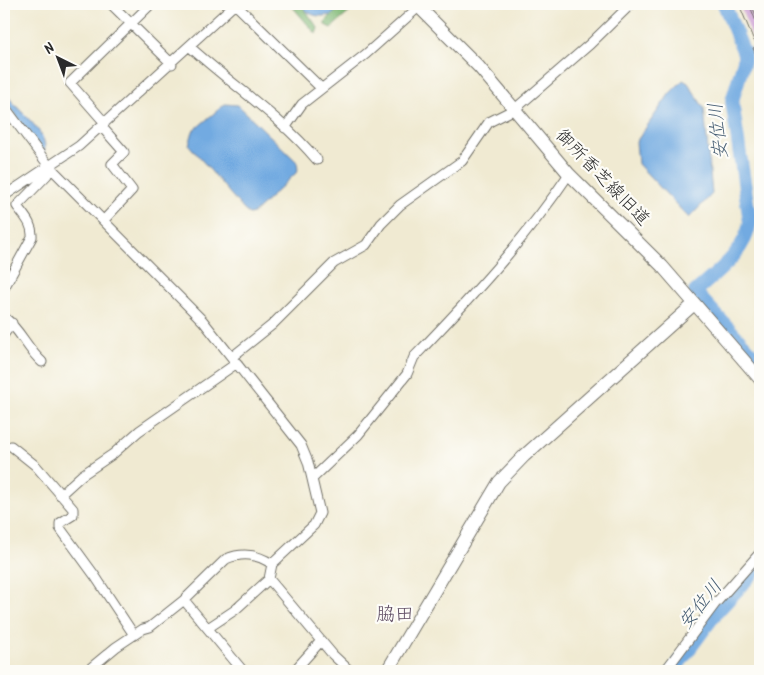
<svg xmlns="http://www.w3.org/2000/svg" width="764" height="675" font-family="Kalam,'Klee One',sans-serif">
	<rect width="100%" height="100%" fill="#fdfcf7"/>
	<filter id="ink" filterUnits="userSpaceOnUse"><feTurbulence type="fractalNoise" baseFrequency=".02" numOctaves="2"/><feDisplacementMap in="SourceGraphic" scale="10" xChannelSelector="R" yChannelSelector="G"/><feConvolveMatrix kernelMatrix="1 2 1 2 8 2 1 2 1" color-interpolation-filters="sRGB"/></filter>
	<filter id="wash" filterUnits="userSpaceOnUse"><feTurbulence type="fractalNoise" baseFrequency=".0096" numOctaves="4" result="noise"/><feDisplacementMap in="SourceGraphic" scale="20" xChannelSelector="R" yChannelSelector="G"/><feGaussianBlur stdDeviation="1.12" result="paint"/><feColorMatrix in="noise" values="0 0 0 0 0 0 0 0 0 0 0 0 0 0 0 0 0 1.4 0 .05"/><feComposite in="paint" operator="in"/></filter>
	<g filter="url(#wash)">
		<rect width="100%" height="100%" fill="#f0ead2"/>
		<!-- forest -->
		<path fill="#82ba78" stroke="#567252" d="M290,4H301L318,28L316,34Z
			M342,4H359L331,28L325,25V22Z"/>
		<!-- water -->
		<path fill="#72aae1" stroke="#4e6a86" d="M301,4H342L332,15C317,17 310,17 301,4Z
			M683,80L688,83L704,108L712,194L689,218L638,164L636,142L670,93Z
			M4,89C10,107 52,131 44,153L4,100Z
			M225,104L238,105L297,162L298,171L254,213L249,214L244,210L189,145L193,131Z"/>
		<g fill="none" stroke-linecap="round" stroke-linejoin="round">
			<!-- river -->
			<path stroke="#72aae1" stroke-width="14" d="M724,4L744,53V61L732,101L750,222C746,252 716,273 695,292L760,362
				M673,671L716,613L760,565"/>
		</g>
		<g id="blocks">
			<!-- building -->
			<path fill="#c692d0" d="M750,6L760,32V39L754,41L741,9Z
				M760,45V64L753,48Z"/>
		</g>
	</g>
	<g filter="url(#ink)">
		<use href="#blocks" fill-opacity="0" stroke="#706e65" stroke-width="1"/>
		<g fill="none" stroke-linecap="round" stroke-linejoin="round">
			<!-- street casing -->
			<g stroke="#706e65" stroke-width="11">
				<path id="street" d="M111,4L172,64
					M235,4L321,88
					M757,4L760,12
					M190,47C232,85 280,116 317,160
					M4,106L49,166L203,321L301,445L308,462L320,513L314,525L272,564L269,579L333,655L350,671
					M105,123L70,83L151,4
					M101,126L124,152L112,164L132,190L104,220
					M285,128L302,104L366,54L422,4
					M4,196L79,146L235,4
					M4,288L32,237C33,224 24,216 17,206L47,175L49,166
					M4,317C20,329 27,349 42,362
					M4,334L12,323
					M232,357L272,325L334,263L366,245L381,224L400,205L462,161L489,122L515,109L590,44L631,4
					M11,446L36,466L73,509V515L60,523V528L95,576L134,635
					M312,479L358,435L407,374L414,357C470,299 524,241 569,174
					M60,495L82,475L113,454L139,431L237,363
					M184,600L243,671
					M208,628L235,610L269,579
					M87,671L116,647L143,629L150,627L184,600L226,559C243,552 257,554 272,564
					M294,671L321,641
					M665,671L715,604L760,553"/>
			</g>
			<!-- secondary casing -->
			<g stroke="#706e65" stroke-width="14">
				<path id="secondary" d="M416,4L479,67L569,174L662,266L760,379
					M387,671L499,482L524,456L694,304"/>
			</g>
			<!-- street -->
			<use href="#street" stroke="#fff" stroke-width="9"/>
			<!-- secondary -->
			<use href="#secondary" stroke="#fff" stroke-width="12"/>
		</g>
	</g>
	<g text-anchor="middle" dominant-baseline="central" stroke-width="4.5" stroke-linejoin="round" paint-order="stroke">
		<!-- street labels -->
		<g font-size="18" fill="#2b2b2b" stroke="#fdfcf7">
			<text transform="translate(602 178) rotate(46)">御所香芝線旧道</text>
		</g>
		<!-- water labels -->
		<g font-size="19" font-style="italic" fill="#475e74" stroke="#fdfcf7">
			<text transform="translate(719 131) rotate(-96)">安位川</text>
			<text transform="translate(701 605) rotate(-51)">安位川</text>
		</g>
		<!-- neighbourhood labels -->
		<g font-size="19" fill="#614f65" stroke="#fdfcf7">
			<text x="395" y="615">脇田</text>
		</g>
	</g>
	<!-- margin -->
	<rect width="764" height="675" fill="none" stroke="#fdfcf7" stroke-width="20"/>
	<!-- north arrow -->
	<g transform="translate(58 58) rotate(318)" stroke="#fdfcf7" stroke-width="4" paint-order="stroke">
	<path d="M0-4L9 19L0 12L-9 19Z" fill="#2b2b2b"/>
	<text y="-8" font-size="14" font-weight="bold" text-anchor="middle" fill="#2b2b2b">N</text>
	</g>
</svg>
